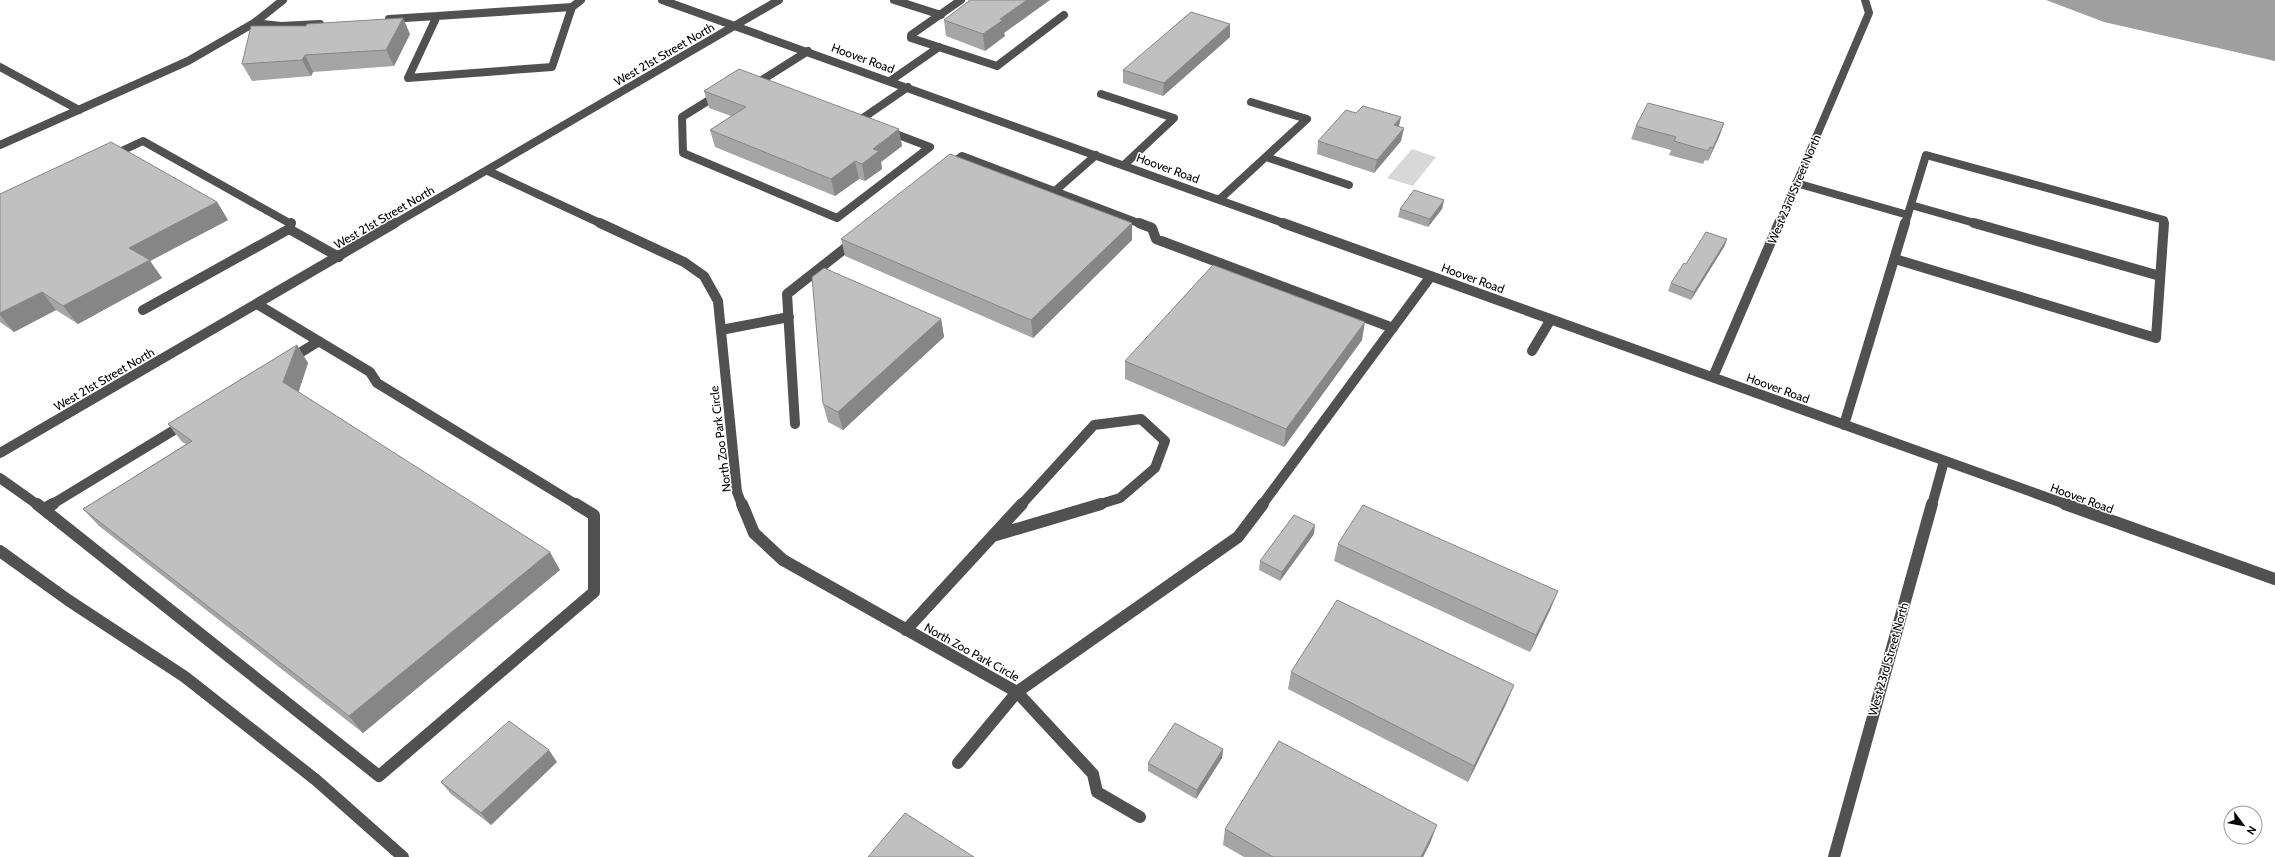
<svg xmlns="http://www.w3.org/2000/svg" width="2275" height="857" font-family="Cabin,sans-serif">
	<rect width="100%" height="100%" fill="#fff"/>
	<!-- green -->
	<path fill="#d8d8d8" d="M1412,149L1436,157L1413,186L1387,178Z"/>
	<!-- water -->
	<path fill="#9f9f9f" d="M2046,0H2275V61L2104,22Z"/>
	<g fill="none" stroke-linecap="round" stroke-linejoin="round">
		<!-- minor-far2 -->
		<path stroke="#515151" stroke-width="8" d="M283,0L254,23L281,26L320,24
			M662,0L1286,224
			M894,0L941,15
			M961,0L911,35V38L997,66L1064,15
			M572,7L552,67L408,78L437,16Z
			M572,7L581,0
			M389,19L437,16
			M0,67L79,110
			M746,77L759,82L930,147L837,218L683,153L682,117Z
			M890,81L939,47
			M759,82L808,51
			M1101,94L1174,118L1124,165
			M860,120L908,87
			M0,145L188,61L254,23
			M113,155L143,141L291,224
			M1266,157L1349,185
			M949,166L962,156L1141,224
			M488,171L602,224
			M1796,183L1908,215
			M1055,191L1096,155
			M1220,199L1307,119L1251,102
			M1911,205L1978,224
			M394,224L779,0
			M1779,224L1869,13L1865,0
			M1905,224L1926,155L2164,220V224"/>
		<!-- minor-far1 -->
		<path stroke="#515151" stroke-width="10" d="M291,223L289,229L339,257
			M600,223L684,262L704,276L718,301L737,492L742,505
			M1139,223L1152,228L1156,239L1393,328
			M1283,223L2068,505
			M1974,223L2160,276
			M1895,259L2156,338L2164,223
			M257,304L370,372L377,383L577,505
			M143,310L289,229
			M721,330L789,317
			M1532,351L1551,319
			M290,359L319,341
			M1713,377L1779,223
			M795,424L787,294L853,242
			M1844,425L1905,223
			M0,453L395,223
			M0,478L38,505
			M51,505L184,424
			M1021,505L1094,425L1141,419L1165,441L1155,468L1120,498L1097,505
			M1262,505L1431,276
			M1932,505L1944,461"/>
		<!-- minor -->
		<path stroke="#515151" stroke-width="12" d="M37,504L379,776L594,592V515L576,504
			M742,504L754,533L783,560L1017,692L1093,774L1097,792L1140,817
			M2065,504L2275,579
			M44,509L53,504
			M993,536L1101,504
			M0,551L68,600L185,677L316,780L403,857
			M906,630L1022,504
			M958,763L1017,692L1238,537L1263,504
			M1834,857L1932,504"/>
	</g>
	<!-- wall -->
	<path fill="#a5a5a5" d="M944,20L1004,33L1005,36L985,51L946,36Z
		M410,34L394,66L313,72L311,76L252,81L242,64Z
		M1230,37L1163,96L1123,83V70Z
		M704,91L902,146L881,162L882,169L865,181L859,179L835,196L715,147L710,130L731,116L709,108Z
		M1724,123L1719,137L1708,161L1705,160L1703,164L1669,155L1671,150L1631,139L1636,126Z
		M1399,127L1404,128L1401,141L1374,173L1317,154L1318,141Z
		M0,194L217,202L228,220L150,261L162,278L78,324L56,310L14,332L0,322Z
		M1444,200L1442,209L1428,227L1398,217L1400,209Z
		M1132,223V240L1033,338L845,256L841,239Z
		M1727,239L1724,247L1691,300L1668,291L1671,283L1686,264Z
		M941,319L944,337L843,430L828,422L823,404Z
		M1362,340L1284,447L1125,379V361Z
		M297,345L308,363L298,392L560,570L363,733L99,526L83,509L186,444L182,442L168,424Z
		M1314,534L1280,581L1259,570L1260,561Z
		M1338,544L1551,608L1530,652L1334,561Z
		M1291,672L1507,702L1468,782L1288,689Z
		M1223,749L1222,758L1196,799L1148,771V763Z
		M557,762L491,825L451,794L441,782Z
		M1225,829L1431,841L1423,857H1244L1223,845Z"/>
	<!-- shaded-wall -->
	<path fill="#868686" d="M1027,0H1050L1004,33L1005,36L985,51L983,34L1000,19Z
		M403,18L410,34L394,66L386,50Z
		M1230,24V37L1163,96L1164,83Z
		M305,55L313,72L311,76L302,60Z
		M1401,117L1398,131L1394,125Z
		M1724,123L1719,137L1708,161L1713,148Z
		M1404,128L1401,141L1374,173L1377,160Z
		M899,129L902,146L881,162L882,169L865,181L862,164L873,149Z
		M855,161L859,179L835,196L831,179Z
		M1444,200L1442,209L1428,227L1430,219Z
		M217,202L228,220L150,261L162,278L78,324L63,306L129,248Z
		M1132,223V240L1033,338L1031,320Z
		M1727,239L1724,247L1691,300L1694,292Z
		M42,292L56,310L14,332L0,315V313Z
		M941,319L944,337L843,430L838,412Z
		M1365,322L1362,340L1284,447L1286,429Z
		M297,345L308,363L296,400L283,382Z
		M1315,525L1314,534L1280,581L1282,572Z
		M550,552L560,570L363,733L349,716Z
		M1558,591L1551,608L1530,652L1536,635Z
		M1514,685L1507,702L1468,782L1474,766Z
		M1223,749L1222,758L1196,799L1197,790Z
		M549,750L557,762L491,825L481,813Z
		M1437,825L1431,841L1423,857H1421Z"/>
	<!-- building -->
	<path fill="#c0c0c0" stroke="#868686" d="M969,0H1027L1000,19L1003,20L983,34L944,20L969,1Z
		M1191,12L1230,24L1164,83L1123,70Z
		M403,18L386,50L305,55L302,60L242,64L251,26H306L307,24Z
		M739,69L899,129L873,149L879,151L862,164L855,161L831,179L710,130L746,107L704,91Z
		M1648,103L1724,123L1713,148L1710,147L1708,151L1674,141L1676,137L1636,126Z
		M1363,106L1401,117L1394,125L1404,128L1377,160L1318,141L1346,110L1356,113Z
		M111,142L217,202L129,248L150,260L63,306L42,292L0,313V194Z
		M950,154L1132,223L1031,320L841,239Z
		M1414,190L1444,200L1430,219L1400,209Z
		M1706,232L1727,239L1694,292L1671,283L1684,263L1686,264Z
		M1213,265L1365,322L1286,429L1125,361Z
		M824,268L941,319L838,412L823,404L812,277Z
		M297,345L283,382L550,552L349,716L83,509L192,441L168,424Z
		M1363,505L1558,591L1536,635L1338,544Z
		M1294,515L1315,525L1282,572L1260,561Z
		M1337,600L1514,685L1474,766L1291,672Z
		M509,721L549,750L481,813L441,782Z
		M1175,723L1223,749L1197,790L1148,763Z
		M1279,741L1437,825L1421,857H1273L1225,829Z
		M905,813L974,857H868Z"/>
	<g text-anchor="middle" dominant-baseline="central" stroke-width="3" stroke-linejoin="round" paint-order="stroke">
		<!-- street labels -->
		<g font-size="12" fill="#000" stroke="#fff">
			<text transform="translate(664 54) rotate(-30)">West 21st Street North</text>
			<text transform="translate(863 58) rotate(20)">Hoover Road</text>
			<text transform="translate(1168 168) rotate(20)">Hoover Road</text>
			<text transform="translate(1794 189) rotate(-67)">West 23rd Street North</text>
			<text transform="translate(384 217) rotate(-30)">West 21st Street North</text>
			<text transform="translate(1473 278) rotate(20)">Hoover Road</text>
			<text transform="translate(104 379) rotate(-30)">West 21st Street North</text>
			<text transform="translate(1778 388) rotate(20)">Hoover Road</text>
			<text transform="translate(720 439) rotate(-97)">North Zoo Park Circle</text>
			<text transform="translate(2082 498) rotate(20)">Hoover Road</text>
			<text transform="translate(972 652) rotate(29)">North Zoo Park Circle</text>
			<text transform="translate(1888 659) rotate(-74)">West 23rd Street North</text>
		</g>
	</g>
	<!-- north arrow -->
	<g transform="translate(2243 825) rotate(122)"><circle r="19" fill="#ffffff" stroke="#999999"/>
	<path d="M0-3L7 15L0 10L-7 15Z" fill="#000000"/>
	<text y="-6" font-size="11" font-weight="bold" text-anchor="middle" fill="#000000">N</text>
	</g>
</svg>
